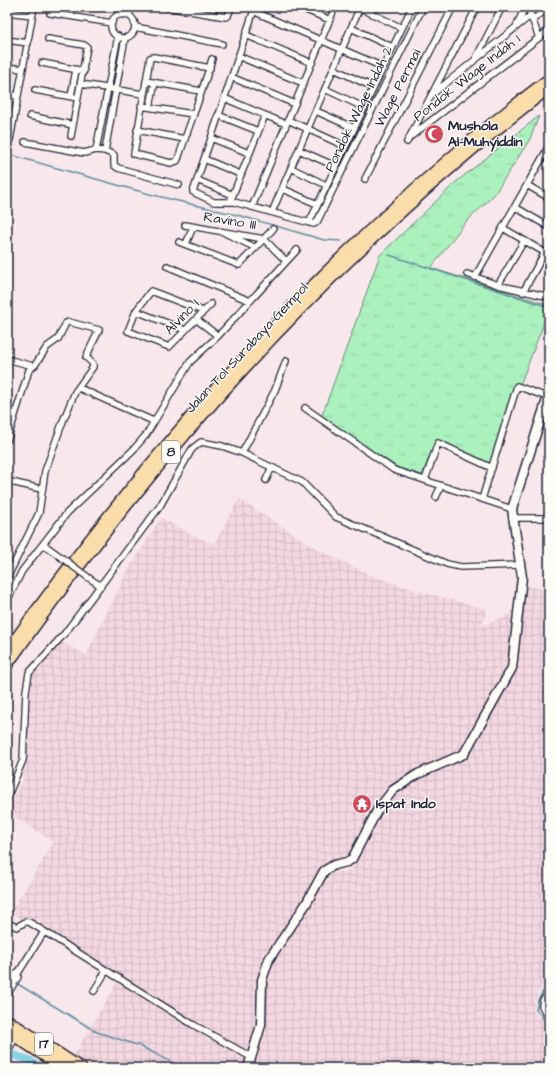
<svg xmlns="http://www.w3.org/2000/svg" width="556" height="1075" font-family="'Architects Daughter',sans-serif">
	<defs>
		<pattern id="industrial-grid" width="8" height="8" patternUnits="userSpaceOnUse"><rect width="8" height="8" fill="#f4d8e2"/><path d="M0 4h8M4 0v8" fill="none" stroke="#d1b9c3"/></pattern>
		<pattern id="grass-tufts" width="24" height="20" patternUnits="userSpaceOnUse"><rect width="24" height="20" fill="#abf1bd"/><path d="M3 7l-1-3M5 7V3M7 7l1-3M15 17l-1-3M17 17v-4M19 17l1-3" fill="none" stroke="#93cea3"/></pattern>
	</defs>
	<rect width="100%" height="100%" fill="#f8e7eb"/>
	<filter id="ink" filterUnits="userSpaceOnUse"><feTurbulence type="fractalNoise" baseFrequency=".025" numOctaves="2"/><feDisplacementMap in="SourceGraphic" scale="8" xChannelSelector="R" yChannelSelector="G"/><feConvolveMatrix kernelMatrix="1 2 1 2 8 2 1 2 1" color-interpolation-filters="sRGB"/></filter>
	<g filter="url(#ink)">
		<!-- industrial -->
		<path fill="url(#industrial-grid)" d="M239,499L314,547L370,575L414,590L487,609L482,626L523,609L525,586L549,590V979L542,985L532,1010L549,1027V1068H250L265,983L272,962L281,948L294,931L322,881L332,872H342L351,869L357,861L391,800L403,789L421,777L435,772L429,765L400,778L384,795L370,816L349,859L329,864L290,924L263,960L256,984L258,1008L256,1024L243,1068H183L172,1062L168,1068H89L73,1057L119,979L11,912L54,842L7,812V808L23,780L30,678L61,642L86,655L127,572L161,518L188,533L214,544Z"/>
		<!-- grass -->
		<path fill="url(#grass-tufts)" stroke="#668a7c" d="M539,116L530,139L494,195L464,224L431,268L549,305V310L489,465L436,440L422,475L399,468L321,418L380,255L456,182Z"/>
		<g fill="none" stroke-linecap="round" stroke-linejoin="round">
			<!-- stream -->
			<path stroke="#5f8da2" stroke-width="1.5" d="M7,154L153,195L241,216L324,240L341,241
				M389,255L549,307
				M549,982L538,1000L536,1009L549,1026
				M16,983L97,1032L140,1046L183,1068"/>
			<!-- river -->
			<path stroke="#88d4e7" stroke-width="8" d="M7,1053L29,1060L40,1068"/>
			<!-- street casing -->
			<g stroke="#22223b" stroke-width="8">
				<path id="street" d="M166,7L226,17L228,16L231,7
					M255,7L193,192L214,202H234L314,224L317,222L423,7
					M299,7L330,20
					M528,7L539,38
					M360,8L402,28
					M253,11L383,67
					M7,12L32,15
					M50,13L112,23
					M111 26a12 12 0 1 1 24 0a12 12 0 1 1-24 0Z
					M122,15L123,7
					M129,16L131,7
					M532,20L549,8
					M135,27L222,44
					M516,27L525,7
					M351,28L392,47
					M246,35L312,63
					M48,39L84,45L87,47L71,136
					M7,40L28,43
					M238,56L303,83
					M475,60L502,7
					M42,63L84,71
					M7,67L23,69
					M210,68L154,57L150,58L134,154L171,163L177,161L178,159C189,126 202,93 212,59
					M334,69L373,87
					M231,77L295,104
					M146,81L201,91
					M81,84L143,94
					M325,89L363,107
					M35,90L78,98
					M435,92L530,16
					M7,94L18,96
					M71,96L76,70
					M224,98L286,124
					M141,106L193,114
					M150,107L155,82
					M316,111L354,128
					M218,115L258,131
					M30,116L73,125
					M288,120L345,146
					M137,130L185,139
					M410,137L549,30
					M211,138L249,153
					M7,141L10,140L34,7
					M25,142L84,153L96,150L105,151L114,155V165L118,168L179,185
					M407,142L477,7
					M96,150L118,36
					M299,150L335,166
					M105,151L125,38
					M204,159L240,174
					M291,168L326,185
					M365,179L453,7
					M197,180L233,195
					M527,185L549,198
					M283,189L317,204
					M230,202L265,115
					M252,207L335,7
					M515,207L549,227
					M272,212L360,7
					M309,223L412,7
					M185,225L264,239L286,261
					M503,228L549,255
					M225,233L256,248
					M179,242L239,265L273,229
					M186,244L193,227
					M167,266L250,301
					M467,274L498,285L549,297
					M475,277L549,146
					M498,285L524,241
					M523,292L545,252
					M136,311L185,330
					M203,311L151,291L136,311L128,331L169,347L211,304
					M196,319L218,336
					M7,359L33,366
					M79,388L153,421
					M305,408L394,470L512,509
					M7,441L29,370L35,365L47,347L58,339L66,323L69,322L99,330L86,357L93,364V367L75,392L63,421L45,471L39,513L7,578
					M242,453L275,390L286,361
					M266,480L272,467
					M425,480L438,443L492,468
					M7,481L41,489
					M436,497L441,486
					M482,499L517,386L547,397
					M512,518H549
					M43,544L58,555
					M89,578L101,586
					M7,601L22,571L67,513L133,450L146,435L190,362L218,336L297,250
					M7,798L23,760L26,691L29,673L65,633L160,506L192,449L201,442L222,446L242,453L302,482L336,517L447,564L461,567L519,565
					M7,923L17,927L25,922H29L192,1024L251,1057
					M7,986L14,975L18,973
					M94,991L106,971
					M549,994L543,1000L542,1006L549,1018
					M7,995L18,977V973L44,932
					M7,1052L16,1037"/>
			</g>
			<!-- secondary casing -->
			<g stroke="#22223b" stroke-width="11">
				<path id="secondary" d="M248,1068L261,1025L262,980L269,959L306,904L324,871L334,865L347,862L352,859L377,811L393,790L418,774L464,754L512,668L522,577L512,509L549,393"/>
			</g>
			<!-- highway casing -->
			<g stroke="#22223b" stroke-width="13">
				<path id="highway" d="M7,651C160,436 338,238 549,79
					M7,665C158,449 339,249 549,88
					M7,1020L81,1068
					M7,1031L63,1068"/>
			</g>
			<!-- street -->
			<use href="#street" stroke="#fdfcf7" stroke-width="5.5"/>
			<!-- secondary -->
			<use href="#secondary" stroke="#fdfcf7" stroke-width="8"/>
			<!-- highway -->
			<use href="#highway" stroke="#fbddab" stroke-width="10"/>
			<!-- street-bridge casing -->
			<g stroke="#22223b" stroke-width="8" stroke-linecap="butt">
				<path id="street-bridge" d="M58,555L89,578"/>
			</g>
			<!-- street-bridge -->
			<use href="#street-bridge" stroke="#fdfcf7" stroke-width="5.5"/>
		</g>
	</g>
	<!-- icons -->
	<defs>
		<g id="mosque-disc" transform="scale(1)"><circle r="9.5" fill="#d1495b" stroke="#fdfcf7"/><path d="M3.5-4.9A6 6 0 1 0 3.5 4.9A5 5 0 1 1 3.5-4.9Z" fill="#fff"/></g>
		<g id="temple-disc" transform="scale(1)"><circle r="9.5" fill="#d1495b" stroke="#fdfcf7"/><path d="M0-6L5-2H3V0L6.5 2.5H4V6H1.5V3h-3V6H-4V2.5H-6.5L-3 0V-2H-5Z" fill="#fff"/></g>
	</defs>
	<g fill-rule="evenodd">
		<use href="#mosque-disc" x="434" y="134"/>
		<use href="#temple-disc" x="362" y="804"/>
	</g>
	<g text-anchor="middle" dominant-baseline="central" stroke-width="3" stroke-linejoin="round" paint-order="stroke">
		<!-- shield labels -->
		<g fill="#fdfcf7" stroke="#646373" stroke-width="1">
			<rect x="162" y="441" width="18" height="22" rx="3"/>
			<rect x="35" y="1033" width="18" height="22" rx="3"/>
		</g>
		<g font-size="13" font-weight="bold" fill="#22223b">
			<text x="171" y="452">8</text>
			<text x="44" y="1044">17</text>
		</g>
		<!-- street labels -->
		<g font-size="14" fill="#22223b" stroke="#fdfcf7">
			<text transform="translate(467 78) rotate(-38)">Pondok Wage Indah 1</text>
			<text transform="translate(398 88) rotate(-63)">Wage Permai</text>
			<text transform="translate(359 109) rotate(-64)">Pondok Wage Indah 2</text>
			<text transform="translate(230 221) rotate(9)">Ravino III</text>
			<text transform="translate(182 317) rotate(-46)">Alvino I</text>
			<text transform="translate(247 348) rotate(-47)">Jalan Tol Surabaya–Gempol</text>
		</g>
		<!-- poi labels -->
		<g font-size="14" font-weight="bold" fill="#22223b" stroke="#fdfcf7" text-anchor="start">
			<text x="448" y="126">Mushola<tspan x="448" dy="16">Al-Muhyiddin</tspan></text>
			<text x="376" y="804">Ispat Indo</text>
		</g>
	</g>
	<!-- margin -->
	<rect width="556" height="1075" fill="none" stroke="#fdfcf7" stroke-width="24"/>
	<rect x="12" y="12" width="532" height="1051" fill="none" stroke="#22223b" stroke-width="1.5" filter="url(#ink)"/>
</svg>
